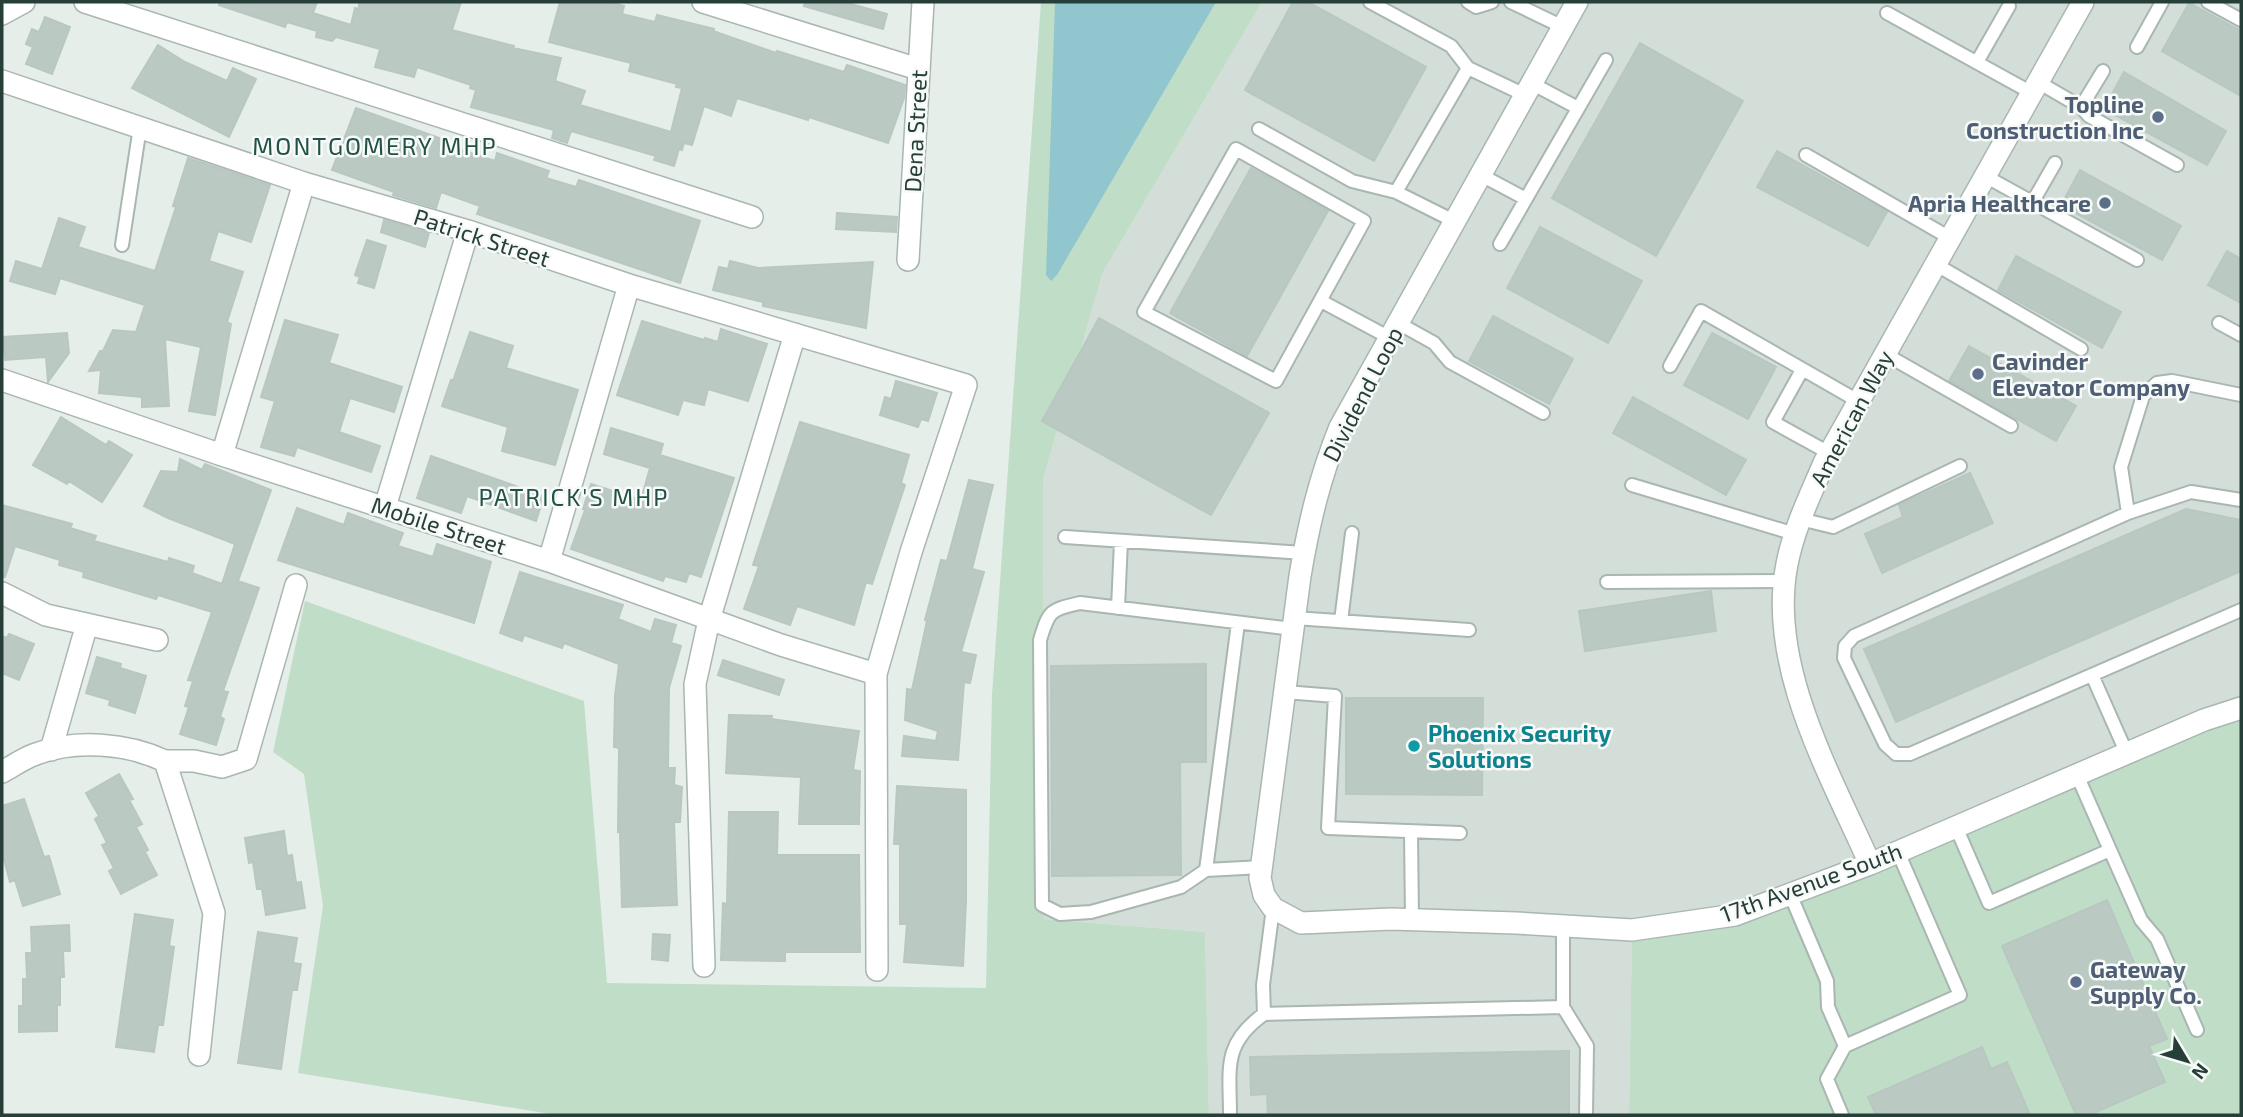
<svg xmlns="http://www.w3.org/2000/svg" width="2243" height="1117" font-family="'Exo 2',sans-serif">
	<rect width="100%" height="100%" fill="#e6eeea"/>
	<!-- built -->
	<path fill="#d4ded9" d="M1262,2H2241V708L1759,906L1632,930L1629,1115H1209L1205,932L1044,919L1043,479L1103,272Z"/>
	<!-- green -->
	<path fill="#c0ddc8" d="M1041,2H1262L1103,272L1043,479L1044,919L1205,932L1209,1115H557L298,1073L323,906L304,774L273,752L305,601L584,701L607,983L986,988L992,695Z
		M2241,708V1115H1629L1632,930L1735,915Z"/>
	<!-- water -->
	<path fill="#92c6cf" d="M1055,2H1216L1057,275L1051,281L1046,275Z"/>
	<!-- building -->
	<path fill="#bbc9c3" stroke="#b8c7c1" stroke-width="2" d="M220,2H317L313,13L351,25L355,8L359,9V2H461L452,30L514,46L513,48L561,58L555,81L585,91L580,105L671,132L682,88L676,87L677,84L629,71L631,63L549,42L560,2H609L624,6L622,14L655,22L657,15L714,29L713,31L776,53L777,51L844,72L847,65L905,85L904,98L888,143L809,117L808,120L737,98L731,116L704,106L692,145L684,143L682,150L679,149L674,166L654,160L656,156L571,131L567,143L552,138L554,130L471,107L476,90L470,88L471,85L417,67L414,77L375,67L380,49L336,37L332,41L316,37L317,31L287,22L285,27L219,5Z
		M805,2H844L887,14L883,29L804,6Z
		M1293,2H1308L1426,67L1374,161L1245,90Z
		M2189,3L2241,31V96L2162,51Z
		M45,17L70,27L52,74L26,64L33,47L26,44L32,29L39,32Z
		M1640,43L1743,101L1656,256L1552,198Z
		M158,45L185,62L227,81L233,68L256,79L229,137L132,88Z
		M2124,72L2226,131L2207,165L2104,109Z
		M356,108L442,139L440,143L495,161L497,153L549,171L546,178L576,187L579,180L700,221L680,283L477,214L480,206L441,192L436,208L393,195L394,192L332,170Z
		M1777,151L1887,212L1868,246L1757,187Z
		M188,158L270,185L251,242L218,231L209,261L243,272L227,322L231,324L215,415L189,411L201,347L165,339L169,406L142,407V397L99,393L101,370L89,371L100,351H103L113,330L136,332L145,305L60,278L55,294L10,281L16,261L42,269L59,218L85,227L78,247L155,271L176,207L173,206Z
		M1251,168L1328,211L1247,356L1170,313Z
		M2080,170L2181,226L2162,260L2061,205Z
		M837,213L897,217L896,232L836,229Z
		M384,220L429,233L425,247L381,232Z
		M1540,227L1642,281L1608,343L1507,288Z
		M367,240L386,246L374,288L358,283L360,277L355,275Z
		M2227,251L2241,259V303L2208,285Z
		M2016,256L2121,312L2102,348L1998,290Z
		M730,261L758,268L873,262L866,328L763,306V302L713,290L719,267L728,269Z
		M1493,316L1573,359L1549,404L1469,361Z
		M1099,318L1269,413L1211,515L1042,421Z
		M285,320L338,335L329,363L402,387L394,412L350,398L339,432L380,446L371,472L297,447L294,456L261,447L275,401L261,397Z
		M642,321L704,340L705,338L718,342L721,329L767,344L748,401L708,389L704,405L683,400L678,415L617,395Z
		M470,332L513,346L506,368L578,390L555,465L502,451L508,427L442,406L451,380L453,381Z
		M67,333L69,353L48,382L46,357L5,360L3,337Z
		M1712,333L1776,367L1748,419L1684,385Z
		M1969,346L2076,406L2056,441L1949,381Z
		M896,381L937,393L928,421L921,419L918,427L880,415L885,397L891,399Z
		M1633,397L1746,460L1726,495L1613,433Z
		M61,417L106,445L109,441L132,455L102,502L69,481L67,484L33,465Z
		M800,422L909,455L901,483L905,485L872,584L866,582L854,625L797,606L790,625L744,609L759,566L753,565Z
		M611,428L663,444L660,455L734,478L701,577L689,573L686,582L665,576L663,581L571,549L585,510L583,509L591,484L641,500L650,468L604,454Z
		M431,456L544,496L536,521L467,496L461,513L417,498Z
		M180,459L202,470L205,464L271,490L238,581L259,588L223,691L228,692L220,717L224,719L216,745L180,734L189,707L185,706L193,681L188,680L212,612L158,595L156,599L83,577L84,572L59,565L60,560L15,546L5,577H2V505L72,524L70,528L96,536L94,541L168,562L169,558L194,566L192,573L222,584L235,544L168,518L144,506L161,471L178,472Z
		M1970,473L1993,523L1882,573L1865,534L1903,517L1899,505Z
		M969,480L993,485L972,569L984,572L961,652L976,655L970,683L964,682L958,760L902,756L904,736L936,741L938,731L905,720L907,689L912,690L927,621L925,620L941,560L947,561Z
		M297,508L344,525L348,513L403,533L398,546L433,557L437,544L491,562L474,623L278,560Z
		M2186,509L2241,520V571L1896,722L1864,649Z
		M520,572L623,605L618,619L651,632L655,619L676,625L671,643L681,646L669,688L668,768H675L674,785L682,787L680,822H674L677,905L622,907L620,832H618L619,748L614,747L615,696L619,664L564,643L562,648L524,635L522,641L500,633Z
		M1711,591L1716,631L1585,651L1579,611Z
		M9,634L34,644L19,680L2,673V636L7,638Z
		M97,657L121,664L120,668L146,676L135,713L109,705L110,700L86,693Z
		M723,660L784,680L779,695L718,675Z
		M1206,664V762H1180L1181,875L1052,876L1051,666Z
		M1346,698H1483L1482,795L1346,794Z
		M729,715L772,716L771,719L859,731L853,770L860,771L859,824H799L801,777L726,773Z
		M119,774L133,799L129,800L142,824L136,827L148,850L145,852L157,875L121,894L109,871L114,868L102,845L107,843L95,819L99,816L86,793Z
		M897,786L966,790V901L963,966L904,962L907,924H900V844H894Z
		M24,799L44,857L49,856L60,894L23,906L15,880L10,882L2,852V806Z
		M729,812H778L777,855H859L860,952H785V961L721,960L723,903L727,904Z
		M284,831L287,856L292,855L296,883L301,882L305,908L266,915L262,889H257L253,862L249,863L245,838Z
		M2107,900L2167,1039L2149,1046L2165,1082L2089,1115H2076L2002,946Z
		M135,914L173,920L169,946L174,947L163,1025H158L154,1052L116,1047Z
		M69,925L70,951H63L64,977H60V1005H57V1031L19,1032V1006H23V979H27L26,953H32L31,927Z
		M258,932L297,938L293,963L301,964L297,990H292L281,1069L238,1063Z
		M653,934L670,935L668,961L652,959Z
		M1982,1047L1991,1069L2007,1062L2030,1115H1876L1868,1097Z
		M1569,1051V1115H1268L1267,1094L1251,1095L1250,1057Z"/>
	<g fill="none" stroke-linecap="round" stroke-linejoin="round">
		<!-- lane casing -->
		<g stroke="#a9b6b1" stroke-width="16">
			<path id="lane" d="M1370,2L1451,46L1468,68L1525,95
				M1468,2L1476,7L1492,2
				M1511,2L1563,27
				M2208,2L2241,20
				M1887,13L2032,93
				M2137,47L2162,2
				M1977,62L2009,6
				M2038,82L2081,107L2089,116L2177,165
				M1531,83L1578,108
				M2081,107L2103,71
				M1259,129L1352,181L1396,192L1454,221
				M1236,149L1364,221L1276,381L1144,312Z
				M1806,155L1950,238
				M1481,175L1526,199
				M1985,176L2137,260
				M1396,192L1468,68
				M2032,203L2055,163
				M1500,244L1606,60
				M122,245L140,127
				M1935,264L2081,349
				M1321,301L1390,338
				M1398,323L1434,343L1450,362L1543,413
				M2219,323L2241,335
				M1885,354L2011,426
				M1670,366L1701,311L1858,401
				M1802,370L1773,422L1829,453
				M1632,485L1795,534
				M2241,500L2191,492L2128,513L1854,636L1845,646L1844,658L1885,744L1896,754H1910L2241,610
				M2128,513L2121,467L2143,396L2157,383L2172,381L2241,395
				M1800,519L1833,527L1960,466
				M1065,537L1304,553
				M1607,582L1786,581
				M1118,608L1121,541
				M1294,618L1469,630
				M1341,621L1352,533
				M1238,623L1206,870L1181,887L1091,912L1060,914L1042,905L1040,640C1049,610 1050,610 1080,603L1293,629
				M2092,675L2127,754
				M1285,692L1335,696L1328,828L1460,833
				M1956,827L1989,903L2110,850L2077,775
				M1411,832L1412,919
				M2110,850L2141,920L2157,939L2197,1030
				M1206,870L1262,867
				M1790,894L1827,981L1828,1007L1845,1046L1960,995L1898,852
				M1563,926V1007L1587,1046L1586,1115
				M1264,1014L1563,1007
				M1230,1115C1230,1069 1222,1044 1264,1014L1263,985L1273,908
				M1842,1115L1827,1079L1845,1046"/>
		</g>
		<!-- street casing -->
		<g stroke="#a9b6b1" stroke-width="24">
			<path id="street" d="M85,2L752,217
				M703,2L918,69
				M1577,2L1340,427C1320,477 1309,522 1300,576L1260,878L1264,895L1273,908L1301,923L1391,919L1516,923L1632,930L1735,915L1870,864L2204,720L2241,708
				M2,14L24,2
				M2,81L304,183L468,231L629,285L966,385L911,552L876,674L877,970
				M908,260L923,2
				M2,380L222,455L549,561L781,645L876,674
				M222,455L304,183
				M385,507L468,231
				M549,561L629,285
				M2,593L46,615L157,640
				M51,750L87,624
				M165,761H194L222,767L246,759L296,585
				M2,772C13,766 24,758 36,754C75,739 127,743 165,761L214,913L199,1055
				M1870,864C1830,774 1767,665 1787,564C1794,528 1810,496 1824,463L2083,2
				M704,966L695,684L709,620L795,334"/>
		</g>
		<!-- lane -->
		<use href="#lane" stroke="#fff" stroke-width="12"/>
		<!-- street -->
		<use href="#street" stroke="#fff" stroke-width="21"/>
	</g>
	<!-- markers -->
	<g fill="#5c6f8a" stroke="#f7faf8" stroke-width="2.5">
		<circle cx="2158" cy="117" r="7"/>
		<circle cx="2105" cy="203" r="7"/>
		<circle cx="1978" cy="374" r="7"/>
		<circle cx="2076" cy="982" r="7"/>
	</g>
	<circle fill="#0f9aa8" stroke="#f7faf8" stroke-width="2.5" cx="1414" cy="746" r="7"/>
	<g text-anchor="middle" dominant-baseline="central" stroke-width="5" stroke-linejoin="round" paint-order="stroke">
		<!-- service labels -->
		<g font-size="23" font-weight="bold" fill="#4e5e75" stroke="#f7faf8" text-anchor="end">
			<text x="2144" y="104">Topline<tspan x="2144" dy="26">Construction Inc</tspan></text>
			<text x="2091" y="203">Apria Healthcare</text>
			<text x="1992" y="361" text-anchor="start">Cavinder<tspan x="1992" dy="26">Elevator Company</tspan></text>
			<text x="2090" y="969" text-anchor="start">Gateway<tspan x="2090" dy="26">Supply Co.</tspan></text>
		</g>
		<!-- street labels -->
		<g font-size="23" fill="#263f38" stroke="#f7faf8">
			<text transform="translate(915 131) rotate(-87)">Dena Street</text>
			<text transform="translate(482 237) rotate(18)">Patrick Street</text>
			<text transform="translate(1362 394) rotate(-63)">Dividend Loop</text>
			<text transform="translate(1851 418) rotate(-62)">American Way</text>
			<text transform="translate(439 525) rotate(18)">Mobile Street</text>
			<text transform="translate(1811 882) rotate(-20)">17th Avenue South</text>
		</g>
		<!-- culture labels -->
		<g font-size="23" font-weight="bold" fill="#0d838f" stroke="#f7faf8" text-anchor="start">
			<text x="1428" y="733">Phoenix Security<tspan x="1428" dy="26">Solutions</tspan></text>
		</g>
		<!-- neighbourhood labels -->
		<g font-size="24" letter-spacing="2" fill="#225145" stroke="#f7faf8">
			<text x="375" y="145">MONTGOMERY MHP</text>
			<text x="574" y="496">PATRICK'S MHP</text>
		</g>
	</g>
	<!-- border -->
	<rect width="2243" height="1117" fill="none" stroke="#263f38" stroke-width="7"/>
	<!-- north arrow -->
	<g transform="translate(2187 1061) rotate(128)" stroke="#f7faf8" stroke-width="5" paint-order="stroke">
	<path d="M0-5L12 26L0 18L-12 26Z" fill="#263f38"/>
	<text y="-10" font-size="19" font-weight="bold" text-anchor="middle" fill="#263f38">N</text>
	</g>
</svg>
